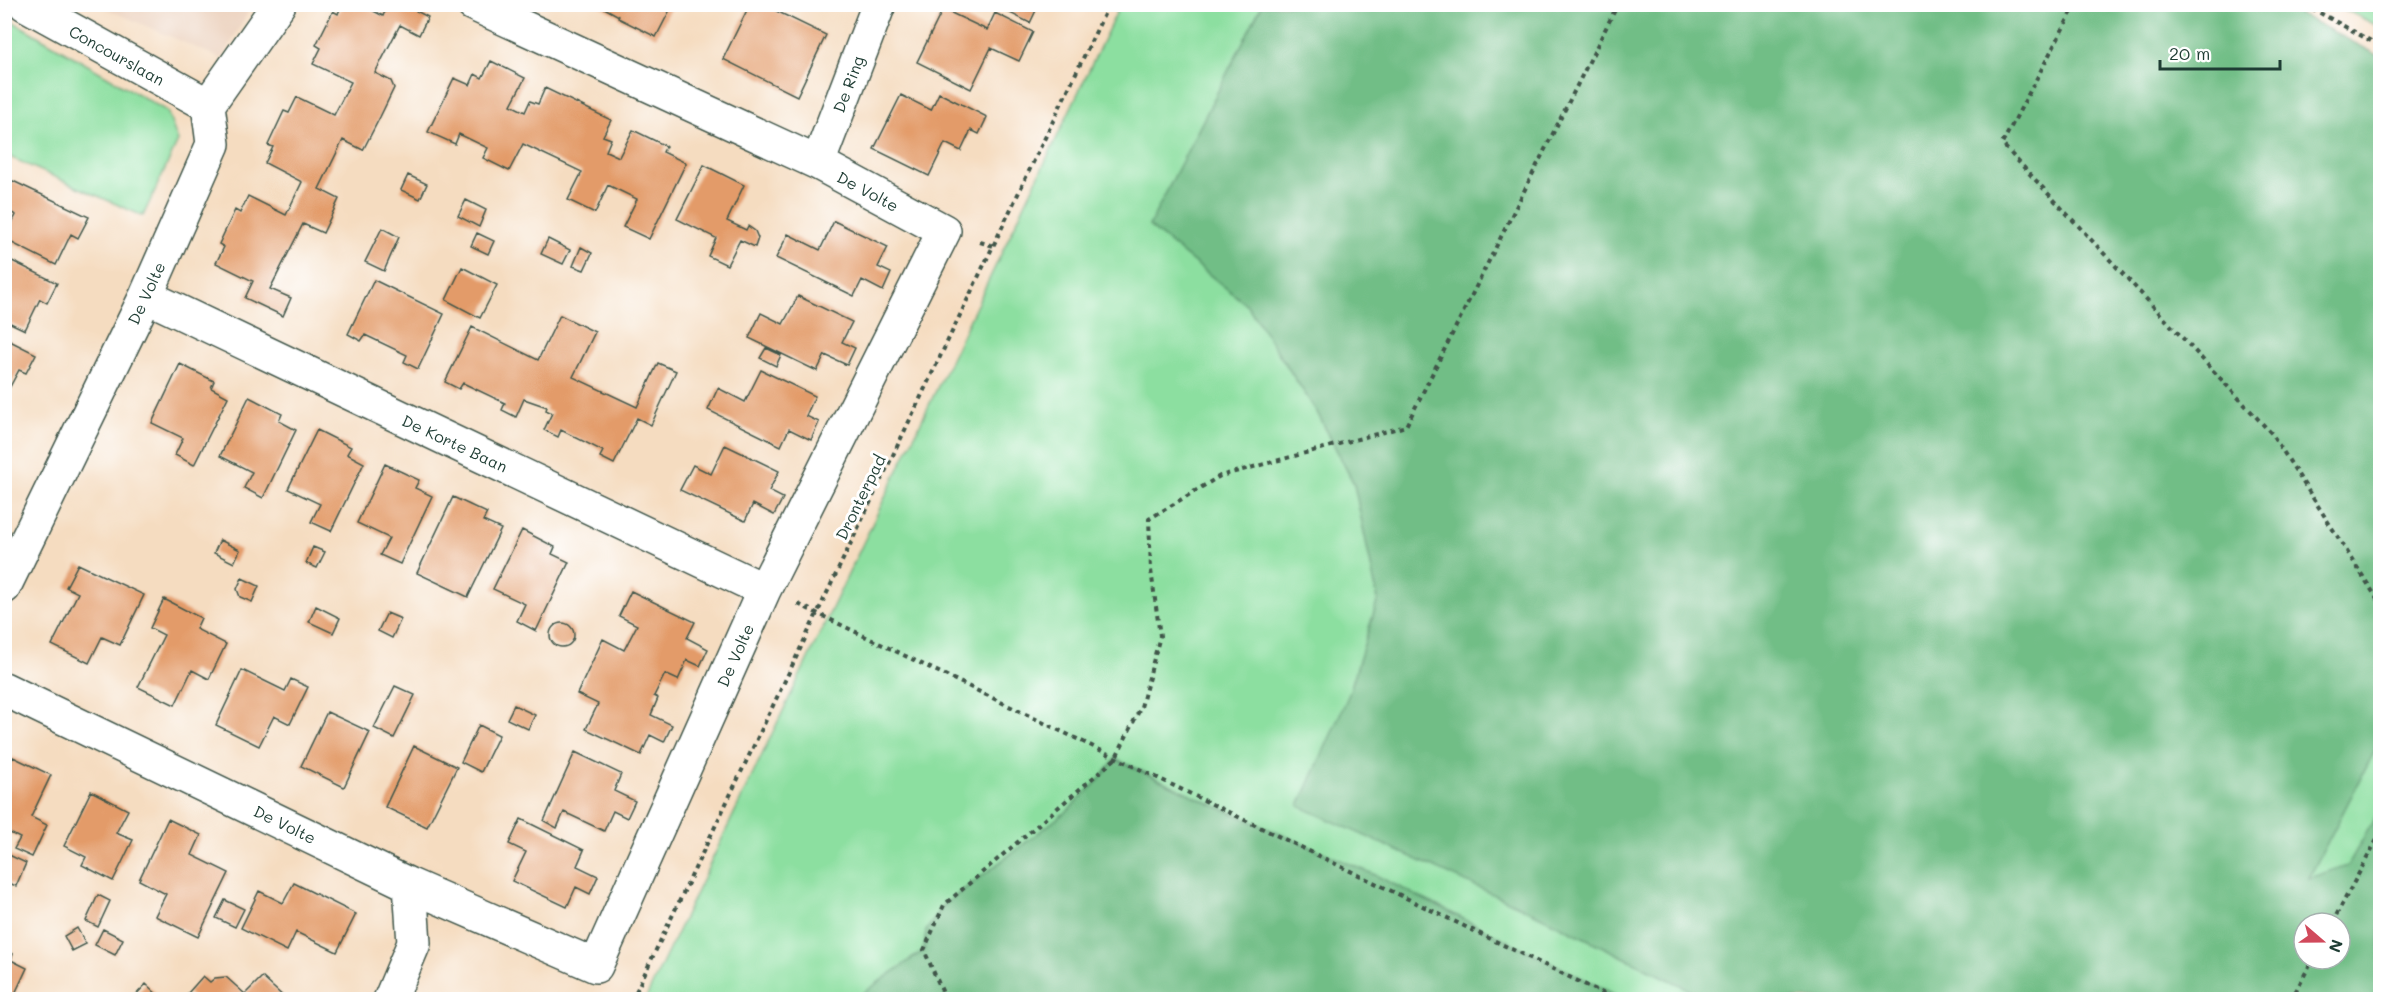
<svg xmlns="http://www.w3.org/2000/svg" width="2385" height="1004" font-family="Mali,sans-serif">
	<rect width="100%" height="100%" fill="#fff"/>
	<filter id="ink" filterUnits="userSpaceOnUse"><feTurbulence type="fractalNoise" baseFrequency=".0167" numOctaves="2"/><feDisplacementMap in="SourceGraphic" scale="12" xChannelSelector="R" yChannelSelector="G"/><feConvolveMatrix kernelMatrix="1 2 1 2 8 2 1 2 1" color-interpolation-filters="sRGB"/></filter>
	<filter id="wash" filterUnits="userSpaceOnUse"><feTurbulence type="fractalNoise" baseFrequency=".008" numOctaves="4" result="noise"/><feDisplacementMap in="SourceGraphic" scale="24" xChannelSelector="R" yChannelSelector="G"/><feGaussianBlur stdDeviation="1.35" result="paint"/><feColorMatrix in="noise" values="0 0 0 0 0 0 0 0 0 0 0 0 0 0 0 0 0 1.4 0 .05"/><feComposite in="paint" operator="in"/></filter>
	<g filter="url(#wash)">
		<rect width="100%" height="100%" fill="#f5dcc0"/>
		<!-- built -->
		<path fill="#eaceb8" d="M98,5H252L222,59Z"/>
		<!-- green -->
		<path fill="#8cdfa0" stroke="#568e6a" stroke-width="1.5" d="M1120,5H1262L1149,226L1247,305L1317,412L1354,484L1378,599L1349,694L1530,911L1709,999H1624L1373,874L1213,805L1116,759L1099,780L1067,811L944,905L926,931L924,950L855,999L645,1000Z
			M2335,5H2380V27Z
			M5,17L167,111L178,141L143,216L5,155Z
			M2380,741V809L2348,865L2308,879Z"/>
		<!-- forest -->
		<path fill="#71be86" stroke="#487e5d" stroke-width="1.5" fill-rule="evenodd" d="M2282,5L2380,56V741L2309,878L2348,865L2380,809V999H1709L1530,911L1299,806L1349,694L1378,599L1354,484L1317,412L1247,305L1149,226L1262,5ZM2304,923H2340V959H2304Z
			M1115,759L1213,805L1373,874L1624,999H855L924,950L926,931L944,905L1067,811L1099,780Z"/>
		<g id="blocks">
			<!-- building -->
			<path fill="#e39b69" d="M342,4H360L383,16L388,4H403L428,17L419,35L400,25L375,73L391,81L394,88L380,117L363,150L343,140L319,189L339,199L323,233L303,224L270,289L291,298L283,316L245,298L253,281L216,263L224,247L219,244L235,210L240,213L248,196L286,215L302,182L265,163L273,147L268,145L284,111L289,113L297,97L334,115L351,82L313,64L321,48L316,45L333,11L338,14Z
				M597,4H673L656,37L618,18L619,16Z
				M750,4H762L826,35L797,96L723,59Z
				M992,4H1039L1030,23Z
				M943,9L987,30L995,13L1033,32L1019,61L991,48L971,89L917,62Z
				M491,61L525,78L511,105L525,112L530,101L538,104L545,88L611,120L603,136L611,139L606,151L619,157L633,130L666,146L663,152L686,163L649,239L623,227L637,199L608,185L595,213L568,200L582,172L523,144L509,171L483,158L488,148L459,134L455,144L428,132L454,78L470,85L475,74L482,78Z
				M939,93L987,117L979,134L971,130L961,151L945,143L929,176L874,149L901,95L931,110Z
				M704,165L744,185L727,221L746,230L748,226L755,231L758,238L755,247L740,240L727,265L708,256L716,238L677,219Z
				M408,175L427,184L420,199L401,190Z
				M13,181L89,217L78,238L71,234L56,265L4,239L16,215L4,209V197Z
				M466,200L486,210L479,227L458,216Z
				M834,221L888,247L878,267L891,273L883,291L862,280L854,296L776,258L788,234L820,250Z
				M382,228L399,237L384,271L365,262Z
				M477,233L494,241L488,254L471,246Z
				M548,239L570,250L563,264L541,254Z
				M581,247L592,253L584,270L573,266Z
				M4,257L57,283L47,303L40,299L25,330L4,320Z
				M462,267L497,285L480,318L446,300Z
				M374,280L444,314L418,369L404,362L407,355L365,335L361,341L348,334Z
				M798,296L852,322L842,342L855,348L847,365L825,355L817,371L749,338L761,313L783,324Z
				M560,315L595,332L573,377L637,407L658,363L676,371L651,425L637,418L614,464L600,457L603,451L561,430L558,437L544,430L552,413L546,410L547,407L524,399L516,417L502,410L505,403L463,383L459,389L445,382L472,327L538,360Z
				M4,338L36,354L26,373L19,370L4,398Z
				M766,348L781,355L776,366L760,358Z
				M180,364L214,381L211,388L228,397L194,465L175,455L183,438L152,423Z
				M761,370L815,396L806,416L819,422L811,440L789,429L781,446L708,410L718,388L745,402Z
				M249,397L282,414L279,421L296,430L263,498L244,488L252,472L220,456Z
				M317,430L351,447L347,454L364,463L331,531L311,522L320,504L288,489Z
				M725,445L779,471L769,491L783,498L774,515L753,504L745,521L680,490L693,465L711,474Z
				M385,464L419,480L415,488L432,496L400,564L380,555L389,538L357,523Z
				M453,497L487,513L483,521L501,529L468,597L417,573Z
				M522,530L555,547L552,554L569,562L536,631L517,621L525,604L493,589Z
				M220,540L240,550L234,563L214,553Z
				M313,547L325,552L317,568L306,563Z
				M78,564L144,595L120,645L102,637L89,663L52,645L78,593L66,587Z
				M242,578L259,586L252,602L240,597L237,589Z
				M631,591L695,622L687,638L708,649L700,666L687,660L678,680L665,674L654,696L658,698L651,715L672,725L664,742L650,735L641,755L586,729L598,704L577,694L603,639L624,650L637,625L619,616Z
				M164,599L201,618L196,629L226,644L209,679L192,670L175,705L138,687L164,635L150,628Z
				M316,606L340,618L333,633L309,622Z
				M387,613L401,619L392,638L378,631Z
				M550 635a12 12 0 1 1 24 0a12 12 0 1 1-24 0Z
				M242,670L285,691L291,679L308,687L290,724L274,716L259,746L216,725Z
				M395,686L415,695L394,738L374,728Z
				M514,705L535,715L528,729L507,719Z
				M327,712L370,732L344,787L301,766Z
				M479,725L499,735L481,772L461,762Z
				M414,746L457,767L427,827L385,807Z
				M575,752L621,774L614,791L635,801L627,818L613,811L604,831L564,812L557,828L544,821Z
				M13,757L51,775L31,817L47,825L32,857L14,849L20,838L4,830V775Z
				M91,791L128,810L116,833L133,840L113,881L82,865L86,857L64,846Z
				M168,819L201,835L192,855L229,873L198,937L155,916L166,894L139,880Z
				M521,819L584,850L577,866L598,876L590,894L576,887L567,907L512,881L526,852L509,844Z
				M9,855L26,863L16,886L4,881V866Z
				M294,883L356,914L337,952L296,932L287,951L241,928L259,891L283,903Z
				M98,895L110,901L98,927L86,921Z
				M225,900L244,909L235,927L216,918Z
				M77,928L86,944L72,951L64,936Z
				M103,929L123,939L115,955L95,945Z
				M4,950L13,954L11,960L27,968L12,1000H4Z
				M203,976L210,982L215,978L226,977L245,994L262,977L287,1000H195L188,993Z
				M146,984L163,1000H131Z"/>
		</g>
	</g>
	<g filter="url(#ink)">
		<use href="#blocks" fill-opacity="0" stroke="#3f5549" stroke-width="1.5"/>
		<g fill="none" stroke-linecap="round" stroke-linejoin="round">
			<!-- street casing -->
			<g stroke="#3f5549" stroke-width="36">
				<path id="street" d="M25,4L208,105
					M818,163L879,4
					M146,296L764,590
					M4,587L146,296L213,144L208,105L279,4
					M4,689L410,885L596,966L764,590L944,231L818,163L473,4
					M390,1000L414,943L410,885"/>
			</g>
			<!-- path -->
			<path stroke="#3f5549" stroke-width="4" stroke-dasharray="4.5 4.5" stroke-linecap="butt" d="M2076,4L2002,144L2272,434L2380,603
				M2304,4L2380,46
				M980,242L994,246
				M798,604L1617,1000
				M2332,923L2380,834
				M632,1000L1109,4
				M946,1000L924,950L944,905L1115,759L1141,707L1160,636L1151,570L1149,519L1220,476L1406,426L1618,4
				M2291,1000L2313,959"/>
			<!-- street -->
			<use href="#street" stroke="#fff" stroke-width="33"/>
		</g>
	</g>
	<g text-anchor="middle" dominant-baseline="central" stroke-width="6" stroke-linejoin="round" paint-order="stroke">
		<!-- street labels -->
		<g font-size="16" fill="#1f3d34" stroke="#fff">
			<text transform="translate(117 55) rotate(29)">Concourslaan</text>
			<text transform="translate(848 84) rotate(-69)">De Ring</text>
			<text transform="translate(868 191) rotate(28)">De Volte</text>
			<text transform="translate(146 293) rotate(-65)">De Volte</text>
			<text transform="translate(455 443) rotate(25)">De Korte Baan</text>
			<text transform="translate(860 497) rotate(-64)">Dronterpad</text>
			<text transform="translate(735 655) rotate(-66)">De Volte</text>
			<text transform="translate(285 824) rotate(26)">De Volte</text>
		</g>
	</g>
	<!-- margin -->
	<rect width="2385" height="1004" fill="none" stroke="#fff" stroke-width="24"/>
	<!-- north arrow -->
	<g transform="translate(2322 941) rotate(110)"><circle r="28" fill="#ffffff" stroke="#a5b1ae" stroke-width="1.5"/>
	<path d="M0-4.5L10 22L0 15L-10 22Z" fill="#d1495b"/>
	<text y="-9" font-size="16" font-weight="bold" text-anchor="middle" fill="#1f3d34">N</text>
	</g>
	<!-- scale -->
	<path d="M2160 60v9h120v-9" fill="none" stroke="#1f3d34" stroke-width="3"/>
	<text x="2169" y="60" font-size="18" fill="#1f3d34" stroke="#ffffff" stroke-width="4.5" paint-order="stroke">20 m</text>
</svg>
